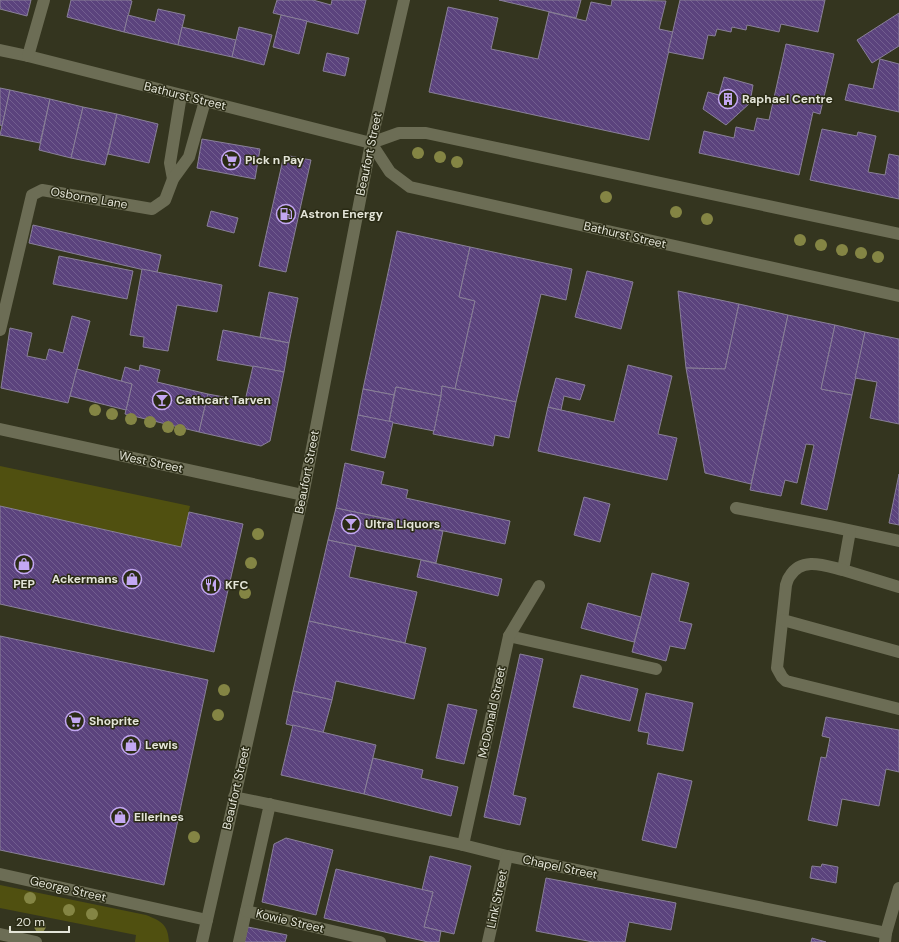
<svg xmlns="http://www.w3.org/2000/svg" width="899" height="942" font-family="'DM Sans',sans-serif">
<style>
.green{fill:#505010}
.building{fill:url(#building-back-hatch);stroke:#898098}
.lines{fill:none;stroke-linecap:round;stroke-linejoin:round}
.lane{stroke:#6c6d55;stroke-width:12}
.street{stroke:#6c6d55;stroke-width:12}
.secondary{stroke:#6c6d55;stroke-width:12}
.tree{fill:#848544}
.labels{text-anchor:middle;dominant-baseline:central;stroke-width:3;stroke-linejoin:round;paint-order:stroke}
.street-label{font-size:12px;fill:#e4e5d8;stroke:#2a2b15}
.poi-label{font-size:12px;font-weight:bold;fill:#e4e5d8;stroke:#2a2b15;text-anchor:start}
</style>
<defs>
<pattern id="building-back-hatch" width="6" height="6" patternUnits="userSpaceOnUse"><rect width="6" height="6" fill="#5b437d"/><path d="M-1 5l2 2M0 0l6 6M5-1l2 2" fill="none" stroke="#725e8f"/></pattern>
</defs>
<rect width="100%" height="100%" fill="#34351f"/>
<!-- green -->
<g class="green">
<polygon points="0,466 190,506 181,547 0,506"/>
<path d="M0,885L146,915C161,921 168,924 169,942H135L136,935L0,908Z"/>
</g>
<!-- building -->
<g class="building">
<polygon points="0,0 31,0 27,16 0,9"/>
<polygon points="71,0 129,0 132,1 124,32 67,17"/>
<polygon points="277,0 313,0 331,5 332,0 366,0 358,34 273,13"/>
<polygon points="499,0 581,0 576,18"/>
<polygon points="612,0 666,1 659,29 673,32 649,140 429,92 448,7 498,18 491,49 538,59 549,12 586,21 591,2 611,6"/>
<polygon points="680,0 825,0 818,32 781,24 779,32 747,25 746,30 732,27 731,32 717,29 715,36 708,35 703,59 668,52"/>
<polygon points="158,9 185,15 178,45 124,32 128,15 155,22"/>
<polygon points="899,13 899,46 872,63 857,40"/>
<polygon points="281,15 307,21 299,54 273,47"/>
<polygon points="182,27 236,40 232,57 178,45"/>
<polygon points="239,27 272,35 264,65 232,57"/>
<polygon points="786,44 834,54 820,114 813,112 799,175 699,153 704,131 734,138 736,127 754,131 757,118 769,120"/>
<polygon points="327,53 349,58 345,76 323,71"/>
<polygon points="880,59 899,64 899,112 845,100 849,84 873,89"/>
<polygon points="724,77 753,85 750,103 726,125 703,109 708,92 719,95"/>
<polygon points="0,88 10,90 2,126 0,125"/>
<polygon points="10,90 50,99 40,143 0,135"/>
<polygon points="50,99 83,107 71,158 39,150"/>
<polygon points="83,107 117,114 105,165 71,158"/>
<polygon points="117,114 158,124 149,163 108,154"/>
<polygon points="822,129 857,136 858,132 876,136 868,172 885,175 889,154 899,156 899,199 810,180"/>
<polygon points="202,139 260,149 255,179 197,168"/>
<polygon points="284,155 311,160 286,272 259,266"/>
<polygon points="211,211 238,218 234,233 207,226"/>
<polygon points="33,225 161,255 157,273 29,243"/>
<polygon points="397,231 470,247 459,297 475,301 455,389 442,386 441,396 396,387 394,395 363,389"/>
<polygon points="470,247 572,269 566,300 541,294 516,402 455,389 475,301 459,297"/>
<polygon points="59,256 133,271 127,299 53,284"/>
<polygon points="142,269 222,285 217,312 177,305 168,351 143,347 144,337 130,335"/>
<polygon points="587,271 633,282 621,329 575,317"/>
<polygon points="678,291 739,304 725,369 686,368"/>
<polygon points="269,292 298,298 289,343 260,337"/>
<polygon points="739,304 788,315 751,484 705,473 686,368 725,369"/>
<polygon points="788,315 835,325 821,389 852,395 827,510 801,504 814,445 806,444 797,483 785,480 781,496 750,490"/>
<polygon points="72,316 90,321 68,403 1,388 10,328 32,333 27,356 46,360 49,349 63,353"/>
<polygon points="835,325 865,332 852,395 821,389"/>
<polygon points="223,330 289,343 284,372 217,360"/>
<polygon points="865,332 899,339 899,424 870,418 877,382 855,378"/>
<polygon points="140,365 160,370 157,382 208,394 199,432 125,414 132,384 121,382 125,367 139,371"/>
<polygon points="628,365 672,376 658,434 677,438 667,480 538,451 548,407 614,422"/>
<polygon points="253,366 284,372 270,441 261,446 199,432 208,394 245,401"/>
<polygon points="77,369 132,384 126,410 70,396"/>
<polygon points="556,378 585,385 580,400 564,396 561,410 548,407"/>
<polygon points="442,386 516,402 509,438 495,435 493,446 433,434 441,396"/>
<polygon points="396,387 441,396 434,431 389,422"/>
<polygon points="363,389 394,395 389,422 358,415"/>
<polygon points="358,415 393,422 385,458 351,450"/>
<polygon points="345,463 384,472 381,484 408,490 406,498 510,521 505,544 336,508"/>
<polygon points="899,474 899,525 889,523"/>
<polygon points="584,497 610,504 600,542 574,535"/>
<polygon points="0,506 181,547 189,512 243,524 214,652 0,604"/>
<polygon points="336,508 443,531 436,563 328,540"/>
<polygon points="328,540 356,546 349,577 417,592 405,643 309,621"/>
<polygon points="421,560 502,579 498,596 417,577"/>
<polygon points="652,573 689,583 679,621 692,624 685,649 670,646 666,661 632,652"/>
<polygon points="588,603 641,617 634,642 581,628"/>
<polygon points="309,621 426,648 414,699 336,681 332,700 293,691"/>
<polygon points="0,636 208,680 164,885 0,850"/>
<polygon points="520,654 543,659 513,795 526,798 520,825 484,817"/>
<polygon points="581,675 638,689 630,721 573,707"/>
<polygon points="293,691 332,700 323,733 286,724"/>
<polygon points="646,693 693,703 683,751 647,744 649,733 638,731"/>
<polygon points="448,704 477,710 464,764 436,758"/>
<polygon points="826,717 899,730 899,772 886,769 879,806 842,799 837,826 808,820 821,757 826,758 830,738 822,736"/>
<polygon points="293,725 376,745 364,794 281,775"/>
<polygon points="373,758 423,770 421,778 458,787 451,816 364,794"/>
<polygon points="658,773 692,781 676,848 642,840"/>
<polygon points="286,838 333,850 316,915 262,902 274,844"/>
<polygon points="430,856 471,866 454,934 424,927 433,892 422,890"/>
<polygon points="822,864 838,867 836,883 810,878 812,866 821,867"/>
<polygon points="336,869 433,892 424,927 441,931 439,942 428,942 324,918"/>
<polygon points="546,878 676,903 671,930 629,922 625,942 593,942 536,931"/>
<polygon points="248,927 287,935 285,942 244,942"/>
<polygon points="812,938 826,942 811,942"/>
</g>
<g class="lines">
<!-- lane -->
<g class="lane">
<polyline points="736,508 829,526 899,541"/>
<polyline points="850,531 843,570 899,587"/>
<path d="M843,570C826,566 802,556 790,576C788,578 787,582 786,585L777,668L782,677L786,681L899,709"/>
<polyline points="783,620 899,652"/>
<polyline points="509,636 656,669"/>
<polyline points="463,845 509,636 539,586"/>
<polyline points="0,934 36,942"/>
<polyline points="239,942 270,804"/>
</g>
<!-- street -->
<g class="street">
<polyline points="0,50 28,56 371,143 399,133 426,133 899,234"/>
<polyline points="28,56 44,0"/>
<polyline points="371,143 390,172 410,187 899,296"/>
<polyline points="173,179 170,163 181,95"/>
<polyline points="0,330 32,195 42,190 152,209 165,200 173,179 189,157 205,101"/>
<polyline points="0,429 303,495"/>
<polyline points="234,797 463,845 507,856 886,933"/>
<polyline points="246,911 380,942"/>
<polyline points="488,942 507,856"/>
<polyline points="885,942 886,933 899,888"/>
</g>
<!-- secondary -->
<g class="secondary">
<polyline points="0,874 207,920"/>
<polyline points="202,942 303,495 371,143 404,0"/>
</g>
</g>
<!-- trees -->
<g class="tree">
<circle cx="418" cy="153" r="6"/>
<circle cx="440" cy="157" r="6"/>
<circle cx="457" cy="162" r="6"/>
<circle cx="606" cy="197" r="6"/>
<circle cx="676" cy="212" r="6"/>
<circle cx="707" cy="219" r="6"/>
<circle cx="800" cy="240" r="6"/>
<circle cx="821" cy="245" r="6"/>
<circle cx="842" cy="250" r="6"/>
<circle cx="861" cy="253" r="6"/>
<circle cx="878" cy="257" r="6"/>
<circle cx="95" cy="410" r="6"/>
<circle cx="112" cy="414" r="6"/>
<circle cx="131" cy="419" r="6"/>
<circle cx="150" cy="422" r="6"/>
<circle cx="168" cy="427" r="6"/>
<circle cx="180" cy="430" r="6"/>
<circle cx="258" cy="534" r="6"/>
<circle cx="251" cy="563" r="6"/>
<circle cx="245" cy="593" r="6"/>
<circle cx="224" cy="690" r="6"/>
<circle cx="218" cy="715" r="6"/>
<circle cx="194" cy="837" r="6"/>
<circle cx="30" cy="898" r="6"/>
<circle cx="69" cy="910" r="6"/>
<circle cx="92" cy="914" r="6"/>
<circle cx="40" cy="926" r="6"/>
</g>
<!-- icons -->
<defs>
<g id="building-ring" transform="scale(1)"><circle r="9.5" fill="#2a2b15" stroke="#c3a7f2" stroke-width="1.5"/><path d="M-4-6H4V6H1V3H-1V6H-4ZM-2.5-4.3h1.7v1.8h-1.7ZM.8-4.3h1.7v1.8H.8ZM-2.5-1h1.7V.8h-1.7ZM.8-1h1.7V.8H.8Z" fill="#c3a7f2"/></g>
<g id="supermarket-ring" transform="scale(1)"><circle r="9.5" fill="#2a2b15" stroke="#c3a7f2" stroke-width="1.5"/><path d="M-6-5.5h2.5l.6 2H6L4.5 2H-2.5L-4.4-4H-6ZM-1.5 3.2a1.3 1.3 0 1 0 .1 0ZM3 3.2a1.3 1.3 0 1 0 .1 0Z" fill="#c3a7f2"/></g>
<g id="fuel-ring" transform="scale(1)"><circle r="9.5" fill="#2a2b15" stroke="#c3a7f2" stroke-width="1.5"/><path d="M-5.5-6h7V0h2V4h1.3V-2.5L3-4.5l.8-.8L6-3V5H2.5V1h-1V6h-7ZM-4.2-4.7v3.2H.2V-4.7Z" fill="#c3a7f2"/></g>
<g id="bar-ring" transform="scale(1)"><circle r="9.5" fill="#2a2b15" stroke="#c3a7f2" stroke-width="1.5"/><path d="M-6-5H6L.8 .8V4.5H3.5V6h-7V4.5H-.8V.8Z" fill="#c3a7f2"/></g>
<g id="shop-ring" transform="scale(1)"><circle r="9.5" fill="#2a2b15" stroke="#c3a7f2" stroke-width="1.5"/><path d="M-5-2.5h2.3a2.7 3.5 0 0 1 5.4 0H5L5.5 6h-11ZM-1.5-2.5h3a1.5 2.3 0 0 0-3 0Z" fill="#c3a7f2"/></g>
<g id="restaurant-ring" transform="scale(1)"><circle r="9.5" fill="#2a2b15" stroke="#c3a7f2" stroke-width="1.5"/><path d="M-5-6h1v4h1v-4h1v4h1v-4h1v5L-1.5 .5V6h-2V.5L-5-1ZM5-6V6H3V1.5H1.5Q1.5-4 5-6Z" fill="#c3a7f2"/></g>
</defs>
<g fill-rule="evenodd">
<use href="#building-ring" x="728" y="99"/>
<use href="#supermarket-ring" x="231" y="160"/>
<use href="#fuel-ring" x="286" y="214"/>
<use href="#bar-ring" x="162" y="400"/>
<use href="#bar-ring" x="351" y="524"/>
<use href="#shop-ring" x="24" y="564"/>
<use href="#shop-ring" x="132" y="579"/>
<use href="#restaurant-ring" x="211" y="585"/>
<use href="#supermarket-ring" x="75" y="721"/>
<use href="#shop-ring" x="131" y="745"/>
<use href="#shop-ring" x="120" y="817"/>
</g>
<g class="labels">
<!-- street labels -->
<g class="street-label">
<text transform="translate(185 96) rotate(14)">Bathurst Street</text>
<text transform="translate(369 154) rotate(-78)">Beaufort Street</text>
<text transform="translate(89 198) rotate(10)">Osborne Lane</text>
<text transform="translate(625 235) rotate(13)">Bathurst Street</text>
<text transform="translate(151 462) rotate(12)">West Street</text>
<text transform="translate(307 472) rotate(-79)">Beaufort Street</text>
<text transform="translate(492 712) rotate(-78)">McDonald Street</text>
<text transform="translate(236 788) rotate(-77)">Beaufort Street</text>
<text transform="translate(560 867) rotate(12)">Chapel Street</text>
<text transform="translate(68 889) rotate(13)">George Street</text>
<text transform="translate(497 899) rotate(-78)">Link Street</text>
<text transform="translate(290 921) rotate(13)">Kowie Street</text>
</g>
<!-- poi labels -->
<g class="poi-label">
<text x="742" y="99">Raphael Centre</text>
<text x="245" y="160">Pick n Pay</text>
<text x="300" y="214">Astron Energy</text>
<text x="176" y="400">Cathcart Tarven</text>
<text x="365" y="524">Ultra Liquors</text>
<text x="118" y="579" text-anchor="end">Ackermans</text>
<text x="24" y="584" text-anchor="middle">PEP</text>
<text x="225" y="585">KFC</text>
<text x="89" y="721">Shoprite</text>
<text x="145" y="745">Lewis</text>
<text x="134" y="817">Ellerines</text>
</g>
</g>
<!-- scale -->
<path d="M10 926v6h59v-6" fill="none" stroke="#e4e5d8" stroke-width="2"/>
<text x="16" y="926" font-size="12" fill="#e4e5d8" stroke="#2a2b15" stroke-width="3" paint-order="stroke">20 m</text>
</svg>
